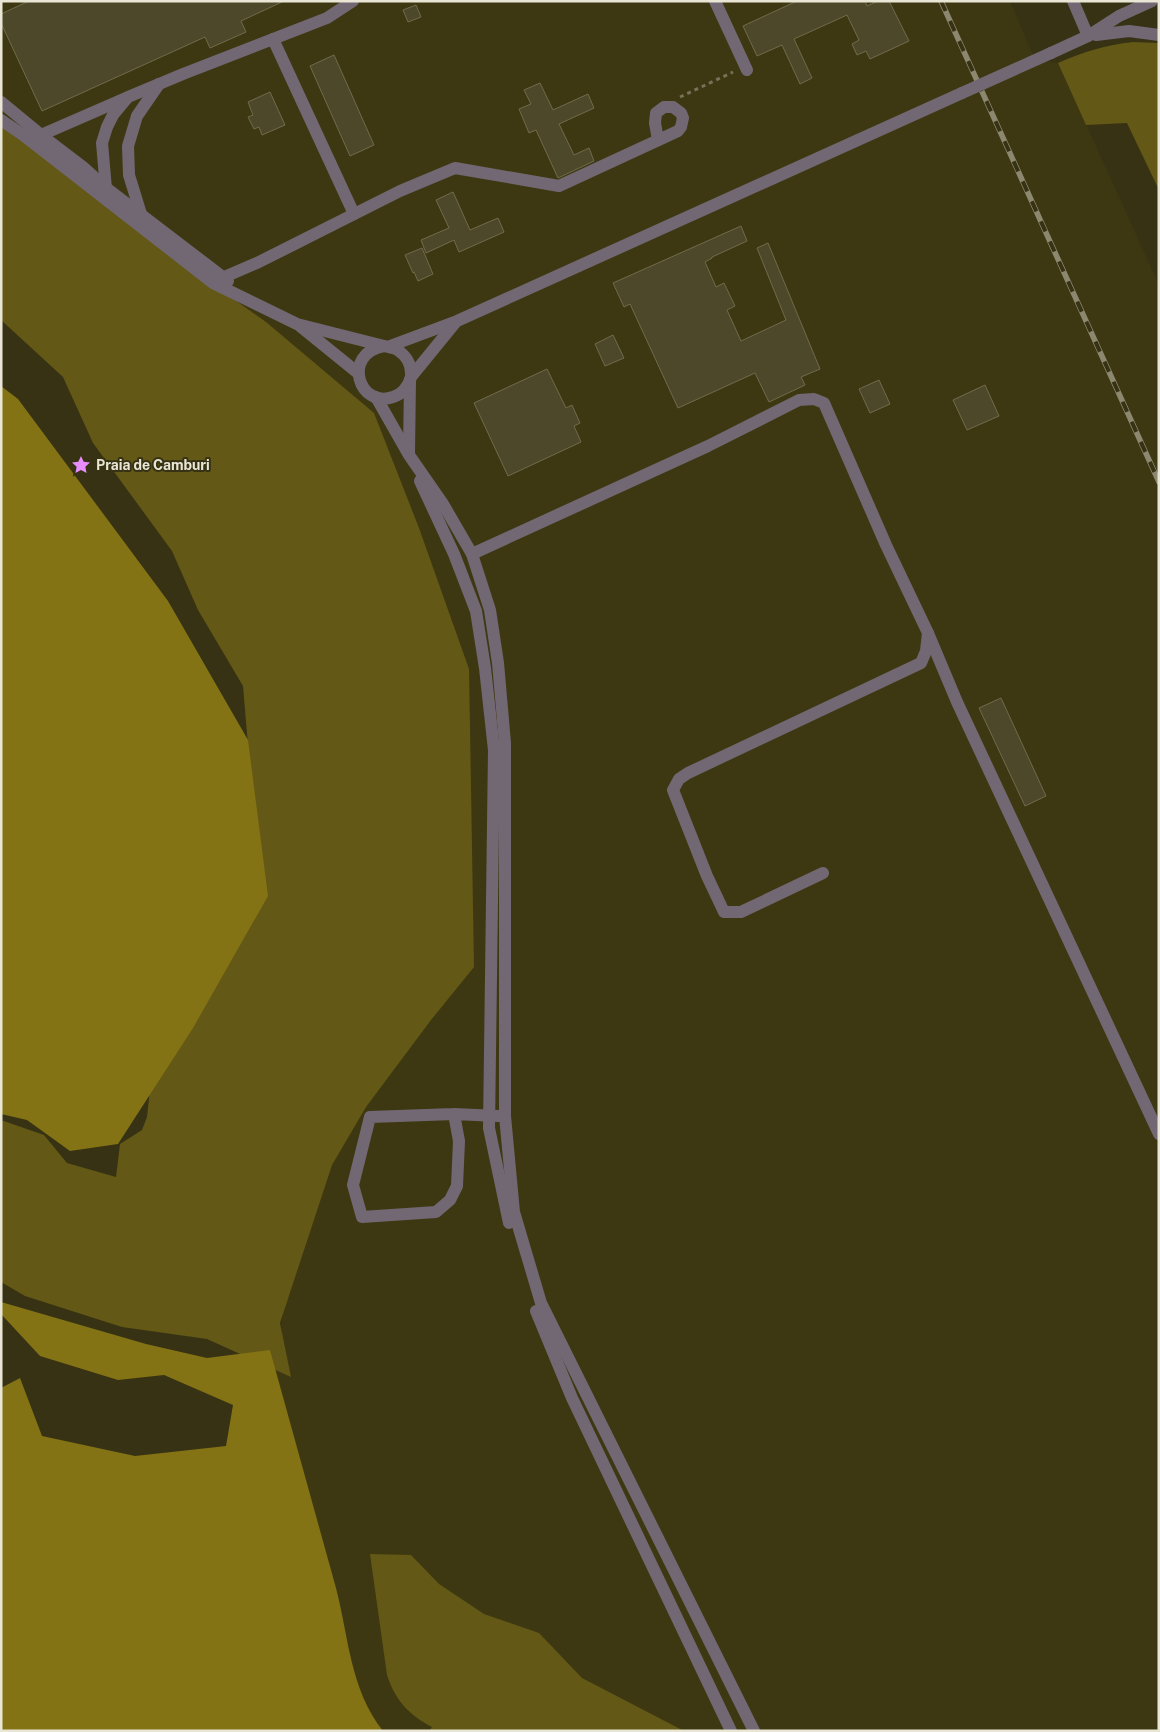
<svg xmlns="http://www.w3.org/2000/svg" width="1160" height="1732" font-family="'Public Sans',sans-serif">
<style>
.built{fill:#3e3812}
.green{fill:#635815}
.water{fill:#837314}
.building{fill:#4e482b;stroke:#706b4c}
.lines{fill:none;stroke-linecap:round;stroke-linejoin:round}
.path{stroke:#767258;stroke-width:3;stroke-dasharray:4 4;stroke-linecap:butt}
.minor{stroke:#726874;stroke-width:12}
.rail-casing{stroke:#8c8870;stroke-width:5.5}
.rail{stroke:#373214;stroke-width:4;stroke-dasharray:11;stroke-linecap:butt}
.minor-bridge{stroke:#726874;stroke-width:12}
.labels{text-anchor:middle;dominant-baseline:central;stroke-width:4;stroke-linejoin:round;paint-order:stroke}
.poi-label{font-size:14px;font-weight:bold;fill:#e9e6d5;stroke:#373214;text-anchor:start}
</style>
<rect width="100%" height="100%" fill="#373214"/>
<!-- built -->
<polygon class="built" points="1,1 1010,1 1035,60 1058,63 1159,285 1159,1731 383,1731 375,1721 367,1708 356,1681 336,1591 270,1350 280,1348 288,1247 415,1003 1,136"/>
<!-- green -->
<g class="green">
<path d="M1133,42L1159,43V190L1127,123L1086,125L1058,63C1083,52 1106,45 1133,42Z"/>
<polygon points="1,123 131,226 266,322 374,413 419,528 469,669 474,967 431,1020 366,1107 332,1165 280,1323 291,1377 207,1339 122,1327 25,1296 1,1282 1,1120 44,1135 67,1163 116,1177 120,1144 142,1130 147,1117 151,1080 252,892 259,831 249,757 243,686 198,610 172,551 93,443 63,377 1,320"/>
<path d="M370,1554L411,1555L439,1584L484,1614L539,1633L582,1678L684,1731H429L432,1727C409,1715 395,1700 387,1675Z"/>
</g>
<!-- water -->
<g class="water">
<polygon points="1,386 18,399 168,601 248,740 268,896 193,1028 118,1144 70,1151 27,1120 1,1114"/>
<path d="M1,1302L146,1344L207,1358L270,1350C292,1429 314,1509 336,1588C349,1638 350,1689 383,1731H1V1388L20,1378L42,1436L135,1456L226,1446L233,1405L164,1375L118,1380L40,1356L1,1314Z"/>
</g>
<!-- building -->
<g class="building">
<polygon points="29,1 284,1 241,21 246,32 210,48 205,37 42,111 1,23 1,14"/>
<polygon points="797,1 865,1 867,6 878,1 889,1 909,41 870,59 866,51 857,55 852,44 859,40 847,15 794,39 812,78 800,84 782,45 757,56 743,26"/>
<polygon points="416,5 421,17 408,22 403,10"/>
<polygon points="334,55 374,145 350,156 310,66"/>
<polygon points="540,83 553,110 588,94 594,108 559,124 574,155 589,148 594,161 558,178 536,130 529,133 519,109 531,104 524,90"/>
<polygon points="270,92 285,125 262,135 259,127 254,129 248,117 253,115 248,102"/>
<polygon points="453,192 470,230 498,218 504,232 459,252 454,240 426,253 421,240 449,228 436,200"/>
<polygon points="741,226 747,241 712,257 712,258 705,262 716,287 724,283 735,306 727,310 741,341 786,320 757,248 768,243 820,369 801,377 805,385 769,402 755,373 678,408 630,304 624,307 613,283"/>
<polygon points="422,248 433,274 418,281 414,272 413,273 405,255"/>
<polygon points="613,335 624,358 605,366 595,344"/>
<polygon points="547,369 566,408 572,405 580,423 574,426 581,442 508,476 474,403"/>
<polygon points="879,380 890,404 870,413 859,389"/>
<polygon points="985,385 999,416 967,430 953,400"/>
<polygon points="1001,698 1046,796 1025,806 979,708"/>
</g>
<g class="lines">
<!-- path -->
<polyline class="path" points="680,97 733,72"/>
<!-- minor -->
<g class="minor">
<polyline points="715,1 747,70"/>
<polyline points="1073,1 1088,36"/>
<polyline points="1096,35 1129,31 1159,35"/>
<polyline points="273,39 354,214"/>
<polyline points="1051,53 1088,36 1119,16 1152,1"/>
<polyline points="1,102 41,135 83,167 105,187 228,281"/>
<path d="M1,120L23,135L213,283L297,324L396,349C407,356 412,364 411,377"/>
<polyline points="41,135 126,98"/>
<polyline points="106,189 102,143 107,127 113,115 128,97 183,74 327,18 353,1"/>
<polyline points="141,214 129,175 128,146 137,116 159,84"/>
<polyline points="222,278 259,262 400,191 455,168 559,186 678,131 681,127 683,118 681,113 673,107 664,107 656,113 655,123 658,140"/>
<polyline points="300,326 358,373"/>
<path d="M384,346C341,354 359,409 393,397C403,394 408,387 411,377L455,323"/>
<polyline points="390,346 457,321 962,93"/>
<polyline points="376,397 409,455 443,504 472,554 490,610 498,663 505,743 505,1116 514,1212 541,1303 754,1731"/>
<polyline points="409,453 410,380"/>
<polyline points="420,481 454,554 476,611 485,668 494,750 489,1128 509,1223"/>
<polyline points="472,554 708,446 799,400 814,399 824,403 886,545 928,633 926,651 921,663 688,773 679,779 673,790 707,876 724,912 741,912 823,873"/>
<polyline points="928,633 957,702 1159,1134"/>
<polyline points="454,1114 459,1141 457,1186 450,1200 436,1212 362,1217 353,1185 370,1117 454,1114 498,1116"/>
<polyline points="536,1311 572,1398 731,1731"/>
</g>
<!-- rail casing -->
<g class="rail-casing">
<polyline id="rail" points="941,1 1159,482"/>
</g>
<!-- rail -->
<use href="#rail" class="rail"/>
<!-- minor-bridge -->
<polyline class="minor-bridge" points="962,93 1051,53"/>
</g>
<!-- icons -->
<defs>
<g id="sight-bare" transform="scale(1.5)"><path d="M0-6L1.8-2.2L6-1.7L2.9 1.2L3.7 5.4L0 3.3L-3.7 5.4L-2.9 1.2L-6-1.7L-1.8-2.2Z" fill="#e98dfe" stroke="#373214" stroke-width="2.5" paint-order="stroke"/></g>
</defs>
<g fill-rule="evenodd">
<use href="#sight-bare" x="81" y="465"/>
</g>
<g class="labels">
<!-- poi labels -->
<g class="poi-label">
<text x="96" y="465">Praia de Camburi</text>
</g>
</g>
<!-- border -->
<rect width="1160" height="1732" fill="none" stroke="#e9e6d5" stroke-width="5"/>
</svg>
